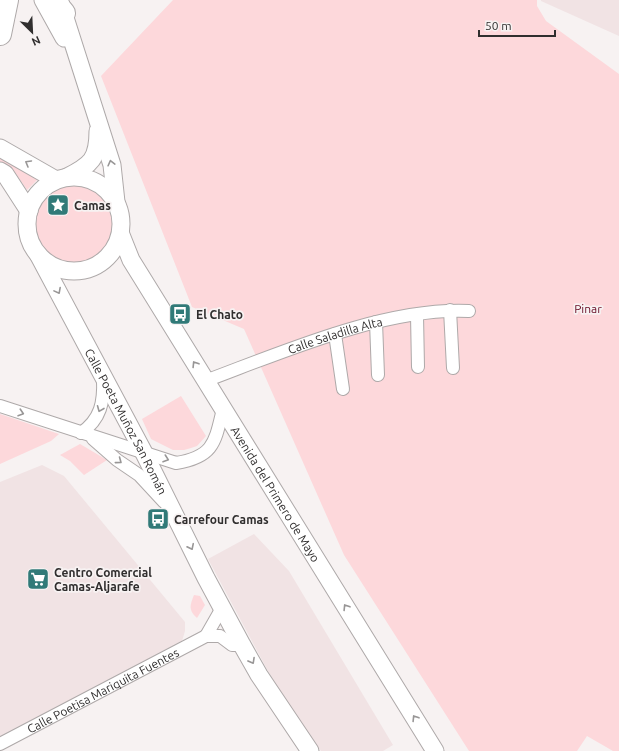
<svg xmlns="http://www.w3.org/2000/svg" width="619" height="751" font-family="Ubuntu,sans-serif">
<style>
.built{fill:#f1e3e4}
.green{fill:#fdd8db}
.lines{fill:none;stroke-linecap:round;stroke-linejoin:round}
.street-casing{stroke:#aea9a9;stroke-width:14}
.secondary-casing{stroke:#aea9a9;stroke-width:19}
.highway-casing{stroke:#aea9a9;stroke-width:24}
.street{stroke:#fff;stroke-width:12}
.secondary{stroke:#fff;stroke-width:17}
.highway{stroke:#fff;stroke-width:22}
.oneway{stroke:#989696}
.labels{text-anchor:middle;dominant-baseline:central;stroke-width:3.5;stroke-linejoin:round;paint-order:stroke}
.poi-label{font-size:12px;font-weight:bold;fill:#302e2e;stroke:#f7f2f2;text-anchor:start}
.park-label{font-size:12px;fill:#680c25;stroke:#f7f2f2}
.street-label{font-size:12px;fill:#302e2e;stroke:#f7f2f2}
</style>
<rect width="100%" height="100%" fill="#f7f2f2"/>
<!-- built -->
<g class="built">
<polygon points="541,0 619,0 619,36 541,1"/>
<polygon points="42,465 64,476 185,622 185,631 182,641 0,737 0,482"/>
<polygon points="254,534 289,571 393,745 383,751 321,751 277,688 208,559"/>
</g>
<!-- green -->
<g class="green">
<polygon points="173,0 537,0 537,6 546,21 619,74 619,751 613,751 587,736 577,751 469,751 344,555 244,329 192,307 101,76"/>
<polygon points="0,157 38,179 27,190 14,171 0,163"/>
<circle cx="74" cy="225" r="40"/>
<polygon points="181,396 206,436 197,446 191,448 184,450 173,450 151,439 142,419"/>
<polygon points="0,414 59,434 51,441 0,464"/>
<polygon points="80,444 107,460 84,475 70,461 60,455"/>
<path d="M194,595L200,596L205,605L197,618C188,610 190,605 194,595Z"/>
</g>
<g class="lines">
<!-- street casing -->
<g class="street-casing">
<g id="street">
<polyline points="450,310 453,368"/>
<polyline points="417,315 418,367"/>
<polyline points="376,322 378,375"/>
<polyline points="335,334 343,389"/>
<path id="s1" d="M205,381C283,352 385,307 469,311"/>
<path d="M0,406L176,463C214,457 215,442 223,409"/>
<path d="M81,433C101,419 104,402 103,379"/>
<polyline points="93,439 117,460 139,475 164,502"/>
<polyline points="206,636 222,608"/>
<path id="s2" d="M0,744L206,636H220L232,645H242"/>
</g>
</g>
<!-- secondary casing -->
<g class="secondary-casing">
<g id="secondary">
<polyline points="43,0 64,38"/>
<polyline points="60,2 112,165 116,202"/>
<polyline points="0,148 56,180"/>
<polyline points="0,171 5,174 29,211"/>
<circle cx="74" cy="224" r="47"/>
<path d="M67,177C91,165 98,159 98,131"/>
<path id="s3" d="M121,235L131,260L149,289L435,751"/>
<path id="s4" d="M39,256L143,451L206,578L242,645L259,675L310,751"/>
</g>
</g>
<!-- highway casing -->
<g class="highway-casing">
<g id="highway">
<polyline points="53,0 64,13"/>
<polyline points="0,34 7,0"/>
</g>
</g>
<!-- street -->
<use href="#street" class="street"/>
<!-- secondary -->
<use href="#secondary" class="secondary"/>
<!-- highway -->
<use href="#highway" class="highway"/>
</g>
<!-- one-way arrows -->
<defs><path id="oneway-chevron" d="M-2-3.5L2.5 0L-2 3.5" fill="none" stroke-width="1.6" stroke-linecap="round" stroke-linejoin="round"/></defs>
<g class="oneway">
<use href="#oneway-chevron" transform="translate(28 163) rotate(-150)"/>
<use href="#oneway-chevron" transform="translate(111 163) rotate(-104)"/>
<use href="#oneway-chevron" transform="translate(58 291) rotate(62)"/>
<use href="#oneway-chevron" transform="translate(195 364) rotate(-122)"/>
<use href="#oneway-chevron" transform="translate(100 409) rotate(112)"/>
<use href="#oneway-chevron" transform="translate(21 413) rotate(18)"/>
<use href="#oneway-chevron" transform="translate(166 459) rotate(19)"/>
<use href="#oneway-chevron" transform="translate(119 461) rotate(37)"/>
<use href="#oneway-chevron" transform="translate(191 547) rotate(64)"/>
<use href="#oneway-chevron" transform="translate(346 607) rotate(-122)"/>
<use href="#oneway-chevron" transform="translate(252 661) rotate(61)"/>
<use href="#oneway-chevron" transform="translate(415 718) rotate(-122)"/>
</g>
<!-- icons -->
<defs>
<g id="sight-square" transform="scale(1.15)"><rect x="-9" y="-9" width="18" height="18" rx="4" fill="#317a78" stroke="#f7f2f2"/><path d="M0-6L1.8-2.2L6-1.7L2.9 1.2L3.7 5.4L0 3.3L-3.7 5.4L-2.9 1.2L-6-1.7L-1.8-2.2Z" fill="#fff"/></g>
<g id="bus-square" transform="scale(1.15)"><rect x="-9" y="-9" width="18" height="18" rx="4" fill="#317a78" stroke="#f7f2f2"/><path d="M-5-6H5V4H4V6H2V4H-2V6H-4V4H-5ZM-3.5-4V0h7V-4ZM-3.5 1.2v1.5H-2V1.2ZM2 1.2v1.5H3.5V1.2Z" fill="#fff"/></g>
<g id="supermarket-square" transform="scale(1.15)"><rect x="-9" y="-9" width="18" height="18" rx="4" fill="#317a78" stroke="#f7f2f2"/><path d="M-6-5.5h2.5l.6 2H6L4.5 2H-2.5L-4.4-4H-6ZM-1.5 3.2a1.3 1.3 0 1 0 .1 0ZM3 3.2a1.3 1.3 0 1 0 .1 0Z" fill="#fff"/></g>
</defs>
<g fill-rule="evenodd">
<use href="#sight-square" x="58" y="205"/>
<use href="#bus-square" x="180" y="314"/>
<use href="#bus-square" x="158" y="519"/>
<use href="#supermarket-square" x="38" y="579"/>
</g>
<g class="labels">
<!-- poi labels -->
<g class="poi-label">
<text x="74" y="205">Camas</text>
<text x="196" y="314">El Chato</text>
<text x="174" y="519">Carrefour Camas</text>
<text x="54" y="572">Centro Comercial<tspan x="54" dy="14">Camas-Aljarafe</tspan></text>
</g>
<!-- park labels -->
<g class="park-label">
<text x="588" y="308">Pinar</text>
</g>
<!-- street labels -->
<g class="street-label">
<text stroke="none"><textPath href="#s1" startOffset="138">Calle Saladilla Alta</textPath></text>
<text stroke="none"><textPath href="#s4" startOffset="187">Calle Poeta Muñoz San Román</textPath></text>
<text stroke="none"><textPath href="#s3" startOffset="302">Avenida del Primero de Mayo</textPath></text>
<text stroke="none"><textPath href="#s2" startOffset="116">Calle Poetisa Mariquita Fuentes</textPath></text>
</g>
</g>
<!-- north arrow -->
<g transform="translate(32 32) rotate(156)" stroke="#f7f2f2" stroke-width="3" paint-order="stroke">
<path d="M0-3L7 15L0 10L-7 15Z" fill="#302e2e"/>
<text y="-6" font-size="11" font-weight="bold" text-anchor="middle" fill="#302e2e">N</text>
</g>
<!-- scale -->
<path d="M479 30v6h76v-6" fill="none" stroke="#302e2e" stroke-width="2"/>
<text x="485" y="30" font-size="12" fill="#302e2e" stroke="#f7f2f2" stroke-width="3" paint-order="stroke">50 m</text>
</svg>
